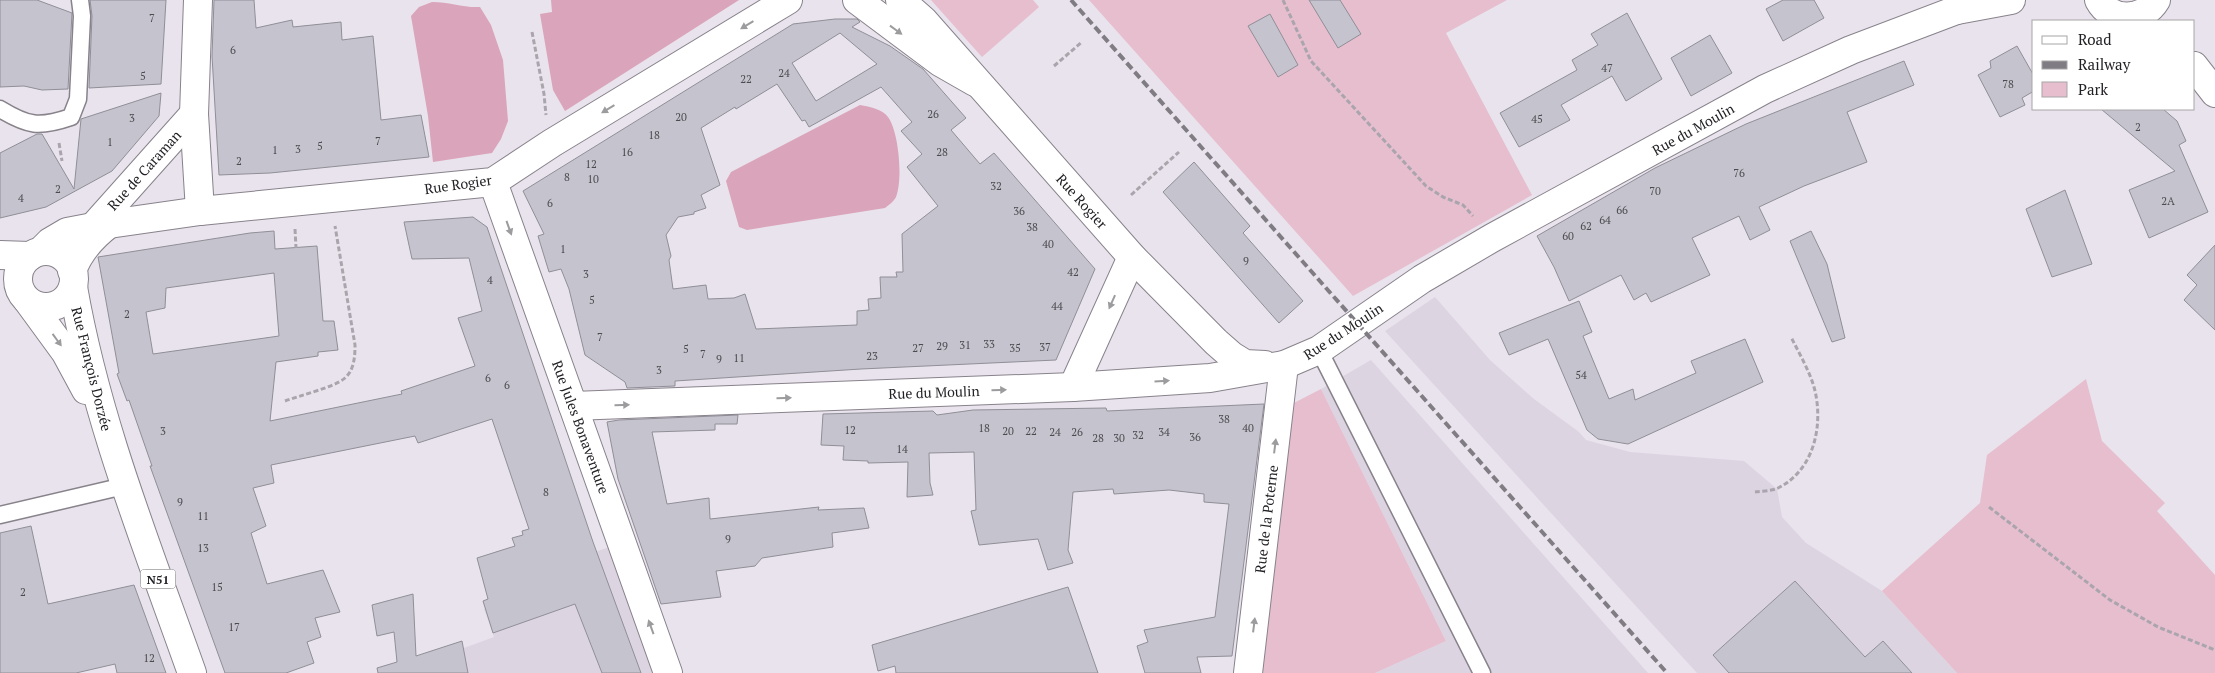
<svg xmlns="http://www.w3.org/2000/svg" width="2215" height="673" font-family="'PT Serif',serif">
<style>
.built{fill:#ddd4e2}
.green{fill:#e6bece}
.forest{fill:#daa4ba}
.building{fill:#c5c3cd;stroke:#908e97;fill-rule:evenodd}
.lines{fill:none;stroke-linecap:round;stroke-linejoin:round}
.service-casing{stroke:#88828b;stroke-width:19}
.minor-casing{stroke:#88828b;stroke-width:30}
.tertiary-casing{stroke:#88828b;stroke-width:30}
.primary-casing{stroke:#88828b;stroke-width:30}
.path{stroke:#aaa5ad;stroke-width:3;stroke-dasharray:5 2.5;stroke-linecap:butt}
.service{stroke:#fff;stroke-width:16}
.minor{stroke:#fff;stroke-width:28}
.tertiary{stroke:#fff;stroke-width:28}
.primary{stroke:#fff;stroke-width:28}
.rail{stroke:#807c83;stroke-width:4;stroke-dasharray:8 4;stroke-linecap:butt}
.oneway{fill:#9c9b9d}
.labels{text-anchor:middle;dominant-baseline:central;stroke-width:4;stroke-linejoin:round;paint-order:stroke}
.number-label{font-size:11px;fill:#4c4a4f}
.shield{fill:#fff;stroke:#656466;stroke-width:1}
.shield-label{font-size:12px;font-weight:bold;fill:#232125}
.street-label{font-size:14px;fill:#232125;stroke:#fff}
</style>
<rect width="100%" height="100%" fill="#e9e3ed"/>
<!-- built -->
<g class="built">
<polygon points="1435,297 1490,360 1534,399 1579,432 1586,440 1630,452 1744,461 1777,489 1782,517 1806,543 1882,591 1957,673 1697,673 1385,331"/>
<polygon points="1371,360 1648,673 1375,673 1446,641 1321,389"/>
<polygon points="622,543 668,673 425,673 423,663 494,637 484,609 519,595 513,579"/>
</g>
<!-- green -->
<g class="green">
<polygon points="931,0 1033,0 1039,7 982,57"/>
<polygon points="1089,0 1507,0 1446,33 1532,195 1353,296"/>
<polygon points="2086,379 2102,441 2165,503 2157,511 2215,575 2215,673 1957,673 1882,591 1980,503 1987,455"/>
<polygon points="1321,389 1446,641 1375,673 1255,673 1288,406"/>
</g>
<!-- forest -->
<g class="forest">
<polygon points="551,0 739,0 565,111 553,90 540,14 552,12"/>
<path d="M432,2C449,2 464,8 480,7L491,25L503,60L508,121L501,139L492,153L433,162L428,116L411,16L419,7Z"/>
<path d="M860,105C870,107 882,109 888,117C899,132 903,180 896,197C894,201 889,205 885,208L747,230L739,227L726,181L731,172Z"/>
</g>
<!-- building -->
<g class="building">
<polygon points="0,0 37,0 72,13 68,89 42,90 24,86 0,87"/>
<polygon points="90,0 166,0 161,84 89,88 92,16"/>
<polygon points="214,0 254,0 256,28 292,20 293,27 341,22 342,40 373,36 381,120 421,115 429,157 270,173 219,175 212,56"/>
<polygon points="1309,0 1340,0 1361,34 1338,48"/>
<polygon points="1783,0 1814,0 1824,18 1783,41 1766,9"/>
<polygon points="1627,13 1662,79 1626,101 1612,76 1561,105 1570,120 1519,147 1500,113 1577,70 1572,60 1598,45 1591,34"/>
<polygon points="1270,14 1298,65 1278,77 1248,26"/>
<path d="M835,19H857L860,22L852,27L890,46L923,69L966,118L951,130L980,164L994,153L1095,269L1056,360L861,369L675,381V386L627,388L625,382L585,355L569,289L561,269L549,272L538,236L544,234L523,191L793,24ZM840,33L877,64L816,101L792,63ZM777,84L802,121L805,120L809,127L881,87L912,122L901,131L922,154L907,167L938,206L902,234L903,272H896L897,277H880L881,298L868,299L869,310L857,311V325L756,329L745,294L734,298L708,299L706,285L673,289L669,260L671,256L666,235L678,217L694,214V212L706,208L701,195L720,185L701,128L735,107L736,109Z"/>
<polygon points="1710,35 1732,73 1691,96 1671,58"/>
<polygon points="2017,46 2034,76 2034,91 2022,98 2025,105 2000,117 1978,75 1991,68 1990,61"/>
<polygon points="1904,61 1914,85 1847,112 1867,162 1804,186 1759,207 1770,230 1750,240 1739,216 1692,238 1710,275 1651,302 1646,293 1634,300 1621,275 1569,301 1554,267 1537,236 1655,168 1746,124"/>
<polygon points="161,93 159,116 112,171 46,207 0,218 0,153 37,134 42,134 74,189 81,119"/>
<polygon points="2101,109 2163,109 2177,121 2186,141 2179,145 2208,212 2149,238 2129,190 2175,171"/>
<polygon points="1194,162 1250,226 1243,233 1303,301 1279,323 1163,192"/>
<polygon points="2065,190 2092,264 2052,277 2026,209"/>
<path d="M473,217L487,227L593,542L641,673H602L575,604L493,633L483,601L488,599L477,558L515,546L512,538L523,535L522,531L529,529L492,419L418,443L415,436L271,465L274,483L253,488L266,526L251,533L267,584L323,570L340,612L315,618L321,637L307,642L314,663L286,673H225L150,466H152L129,400L127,401L117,374L119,373L98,257L250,233L274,231L275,249L317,246L323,321H334L338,350L318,352V356L276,362L270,421L402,394L401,391L475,366L458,318L482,311L469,258L412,259L404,222ZM274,273L279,336L153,354L146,312L165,308L166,288Z"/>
<polygon points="1811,231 1827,264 1845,338 1832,342 1790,241"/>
<polygon points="2215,245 2215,330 2184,300 2197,285 2187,275"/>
<polygon points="1579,301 1592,332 1583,336 1609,399 1633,389 1635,400 1696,373 1691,361 1745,339 1763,382 1628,444 1598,439 1587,430 1548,339 1509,355 1499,333"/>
<polygon points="1264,404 1232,656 1197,657 1201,673 1145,673 1137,646 1148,642 1144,630 1215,617 1229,504 1204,502 1204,494 1169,490 1114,494 1113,489 1073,492 1068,550 1073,563 1048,570 1038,539 979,545 971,511 976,510 974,452 929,453 930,483 933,495 907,497 908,462 868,463 868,461 843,460 844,446 821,445 823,414 933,411 937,415 973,410 1106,408 1107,411"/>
<polygon points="738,415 737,424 715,424 715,430 652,432 667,504 709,498 710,519 819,507 818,510 864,508 869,528 832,533 833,547 762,558 755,566 716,571 721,597 661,604 618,479 607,422 619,420"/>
<polygon points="31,526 48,604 134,585 166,673 117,673 115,664 76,673 0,673 0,533"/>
<polygon points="1795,581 1865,657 1883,641 1912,673 1729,673 1713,655"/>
<polygon points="1068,587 1098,673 896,673 895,666 878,671 872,645"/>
<polygon points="413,594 416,656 462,641 468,673 378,673 377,668 397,662 394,632 377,636 372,605"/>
</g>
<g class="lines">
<!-- service casing -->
<g class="service-casing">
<g id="service">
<path d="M0,109C28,126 39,128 71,117L78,99L82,16L80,0"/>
<polyline points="1319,350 1482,673"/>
<polyline points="0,515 124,486"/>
</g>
</g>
<!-- minor casing -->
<g class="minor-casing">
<g id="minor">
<polyline points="857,0 940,62 975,82"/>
<polyline points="1073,387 1132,257"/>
<polyline points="573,406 668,673"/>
<polyline points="1248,673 1284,365"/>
</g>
</g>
<!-- tertiary casing -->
<g class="tertiary-casing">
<g id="tertiary">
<polyline points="198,0 194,114 200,211"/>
<polyline points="900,0 923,20 1132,257 1216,342 1232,356 1245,364 1265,365"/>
<path d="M2099,0C2111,23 2144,21 2156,0"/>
<polyline points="1957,10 2011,0"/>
<polyline points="2194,66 2215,93"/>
<polyline points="493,182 573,406 1073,387 1210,378 1284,365 1319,350 1422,279 1492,238 1765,89 1851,50 1954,11 1975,0"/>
<polyline points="94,226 194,114"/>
<polyline points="41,251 50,242 67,232 109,224 200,211 493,182 552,143 788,0"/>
<path d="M72,271C79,251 92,237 109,224"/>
</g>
</g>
<!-- primary casing -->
<g class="primary-casing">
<g id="primary">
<circle cx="46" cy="279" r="28"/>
<polyline points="0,255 30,256"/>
<path d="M73,287C96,420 147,546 192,673"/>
<polyline points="28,301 66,353 86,390"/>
</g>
</g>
<!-- path -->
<g class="path">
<polyline points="1283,0 1311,61 1426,186 1443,197 1463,205 1473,216"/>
<polyline points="532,32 544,94 546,115"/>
<polyline points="1054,66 1082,42"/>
<polyline points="59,143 62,161"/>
<polyline points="1131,195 1179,152"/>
<polyline points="295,229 296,248"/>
<path d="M285,401C298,396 335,387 345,378C354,370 355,357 355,345L335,226"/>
<path d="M1755,492C1762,491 1772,491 1778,488C1815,470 1824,423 1814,387C1809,370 1799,353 1791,337"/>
<polyline points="1989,507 2110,600 2158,627 2215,650"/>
</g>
<!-- service -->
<use href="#service" class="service"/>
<!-- minor -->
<use href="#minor" class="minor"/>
<!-- tertiary -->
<use href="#tertiary" class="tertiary"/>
<!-- primary -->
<use href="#primary" class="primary"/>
<!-- rail -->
<polyline class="rail" points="1071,0 1667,673"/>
</g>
<!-- one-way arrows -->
<defs><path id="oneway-solid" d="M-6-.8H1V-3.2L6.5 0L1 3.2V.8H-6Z" transform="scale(1.25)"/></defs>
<g class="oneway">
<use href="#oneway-solid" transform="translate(747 25) rotate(149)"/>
<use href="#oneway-solid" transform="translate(896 30) rotate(36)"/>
<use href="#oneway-solid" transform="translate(608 109) rotate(149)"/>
<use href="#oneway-solid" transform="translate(509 228) rotate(70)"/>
<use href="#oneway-solid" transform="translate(1112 302) rotate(114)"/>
<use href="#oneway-solid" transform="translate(57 340) rotate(54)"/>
<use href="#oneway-solid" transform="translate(1162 381) rotate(-4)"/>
<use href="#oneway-solid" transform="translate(999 390) rotate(-2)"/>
<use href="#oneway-solid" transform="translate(784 398) rotate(-2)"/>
<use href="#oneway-solid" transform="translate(622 405) rotate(-2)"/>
<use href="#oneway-solid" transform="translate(1275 446) rotate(-83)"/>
<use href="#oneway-solid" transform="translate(1254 625) rotate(-83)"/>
<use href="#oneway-solid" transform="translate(651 627) rotate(-110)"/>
</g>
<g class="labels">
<!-- number labels -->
<g class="number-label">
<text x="152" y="18">7</text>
<text x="233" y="50">6</text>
<text x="1607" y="68">47</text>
<text x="784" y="73">24</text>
<text x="143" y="76">5</text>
<text x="746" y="79">22</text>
<text x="2008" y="84">78</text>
<text x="933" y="114">26</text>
<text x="681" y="117">20</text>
<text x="132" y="118">3</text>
<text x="1537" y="119">45</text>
<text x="2138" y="127">2</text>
<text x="654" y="135">18</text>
<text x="378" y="141">7</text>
<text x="110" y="142">1</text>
<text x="320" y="146">5</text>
<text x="298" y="149">3</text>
<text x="275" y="150">1</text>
<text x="627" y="152">16</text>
<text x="942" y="152">28</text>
<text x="239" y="161">2</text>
<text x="591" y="164">12</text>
<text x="1739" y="173">76</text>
<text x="567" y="177">8</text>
<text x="593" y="179">10</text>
<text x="996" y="186">32</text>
<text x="58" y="189">2</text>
<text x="1655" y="191">70</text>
<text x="21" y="198">4</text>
<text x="2168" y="201">2A</text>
<text x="550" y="203">6</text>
<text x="1622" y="210">66</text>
<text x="1019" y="211">36</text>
<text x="1605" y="220">64</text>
<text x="1586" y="226">62</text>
<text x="1032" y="227">38</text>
<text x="1568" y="236">60</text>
<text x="1048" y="244">40</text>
<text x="563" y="249">1</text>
<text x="1246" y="261">9</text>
<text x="1073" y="272">42</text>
<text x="586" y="274">3</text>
<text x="490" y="280">4</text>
<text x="592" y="300">5</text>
<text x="1057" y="306">44</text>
<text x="127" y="314">2</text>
<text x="600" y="337">7</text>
<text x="989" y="344">33</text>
<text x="965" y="345">31</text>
<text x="942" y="346">29</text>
<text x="1045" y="347">37</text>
<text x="918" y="348">27</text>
<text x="1015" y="348">35</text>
<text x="686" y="349">5</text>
<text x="703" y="354">7</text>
<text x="872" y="356">23</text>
<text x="739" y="358">11</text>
<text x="719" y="359">9</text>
<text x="659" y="370">3</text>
<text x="1581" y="375">54</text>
<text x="488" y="378">6</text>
<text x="507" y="385">6</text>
<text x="1224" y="419">38</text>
<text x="984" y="428">18</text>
<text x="1248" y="428">40</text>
<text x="850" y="430">12</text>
<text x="163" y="431">3</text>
<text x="1008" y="431">20</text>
<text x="1031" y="431">22</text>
<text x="1055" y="432">24</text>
<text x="1077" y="432">26</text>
<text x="1164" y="432">34</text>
<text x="1138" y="435">32</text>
<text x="1195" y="437">36</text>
<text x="1098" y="438">28</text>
<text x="1119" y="438">30</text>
<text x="902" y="449">14</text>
<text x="546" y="492">8</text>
<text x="180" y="502">9</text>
<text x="203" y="516">11</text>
<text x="728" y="539">9</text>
<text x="203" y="548">13</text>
<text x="217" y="587">15</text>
<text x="23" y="592">2</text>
<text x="234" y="627">17</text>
<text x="149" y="658">12</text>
</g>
<!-- shield labels -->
<rect class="shield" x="140.5" y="569.5" width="35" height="19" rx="4"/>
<g class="shield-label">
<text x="158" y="579">N51</text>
</g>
<!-- street labels -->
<g class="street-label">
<text transform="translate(1693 129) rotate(-29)">Rue du Moulin</text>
<text transform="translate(144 170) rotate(-48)">Rue de Caraman</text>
<text transform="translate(458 184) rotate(-8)">Rue Rogier</text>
<text transform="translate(1082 201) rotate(48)">Rue Rogier</text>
<text transform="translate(1343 331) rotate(-33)">Rue du Moulin</text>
<text transform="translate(92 369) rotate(76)">Rue François Dorzée</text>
<text transform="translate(934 392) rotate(-2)">Rue du Moulin</text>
<text transform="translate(581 427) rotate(70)">Rue Jules Bonaventure</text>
<text transform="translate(1266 519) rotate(-83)">Rue de la Poterne</text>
</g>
</g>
<!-- legend -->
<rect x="2032" y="20" width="162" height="90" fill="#ffffff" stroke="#a7a6a8"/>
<rect x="2042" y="36" width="25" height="8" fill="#ffffff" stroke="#a7a6a8"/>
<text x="2078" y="45" font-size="15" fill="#232125">Road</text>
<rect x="2042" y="61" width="25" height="8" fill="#807c83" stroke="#a7a6a8"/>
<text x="2078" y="70" font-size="15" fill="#232125">Railway</text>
<rect x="2042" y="82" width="25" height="15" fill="#e6bece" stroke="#a7a6a8"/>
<text x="2078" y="95" font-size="15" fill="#232125">Park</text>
</svg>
